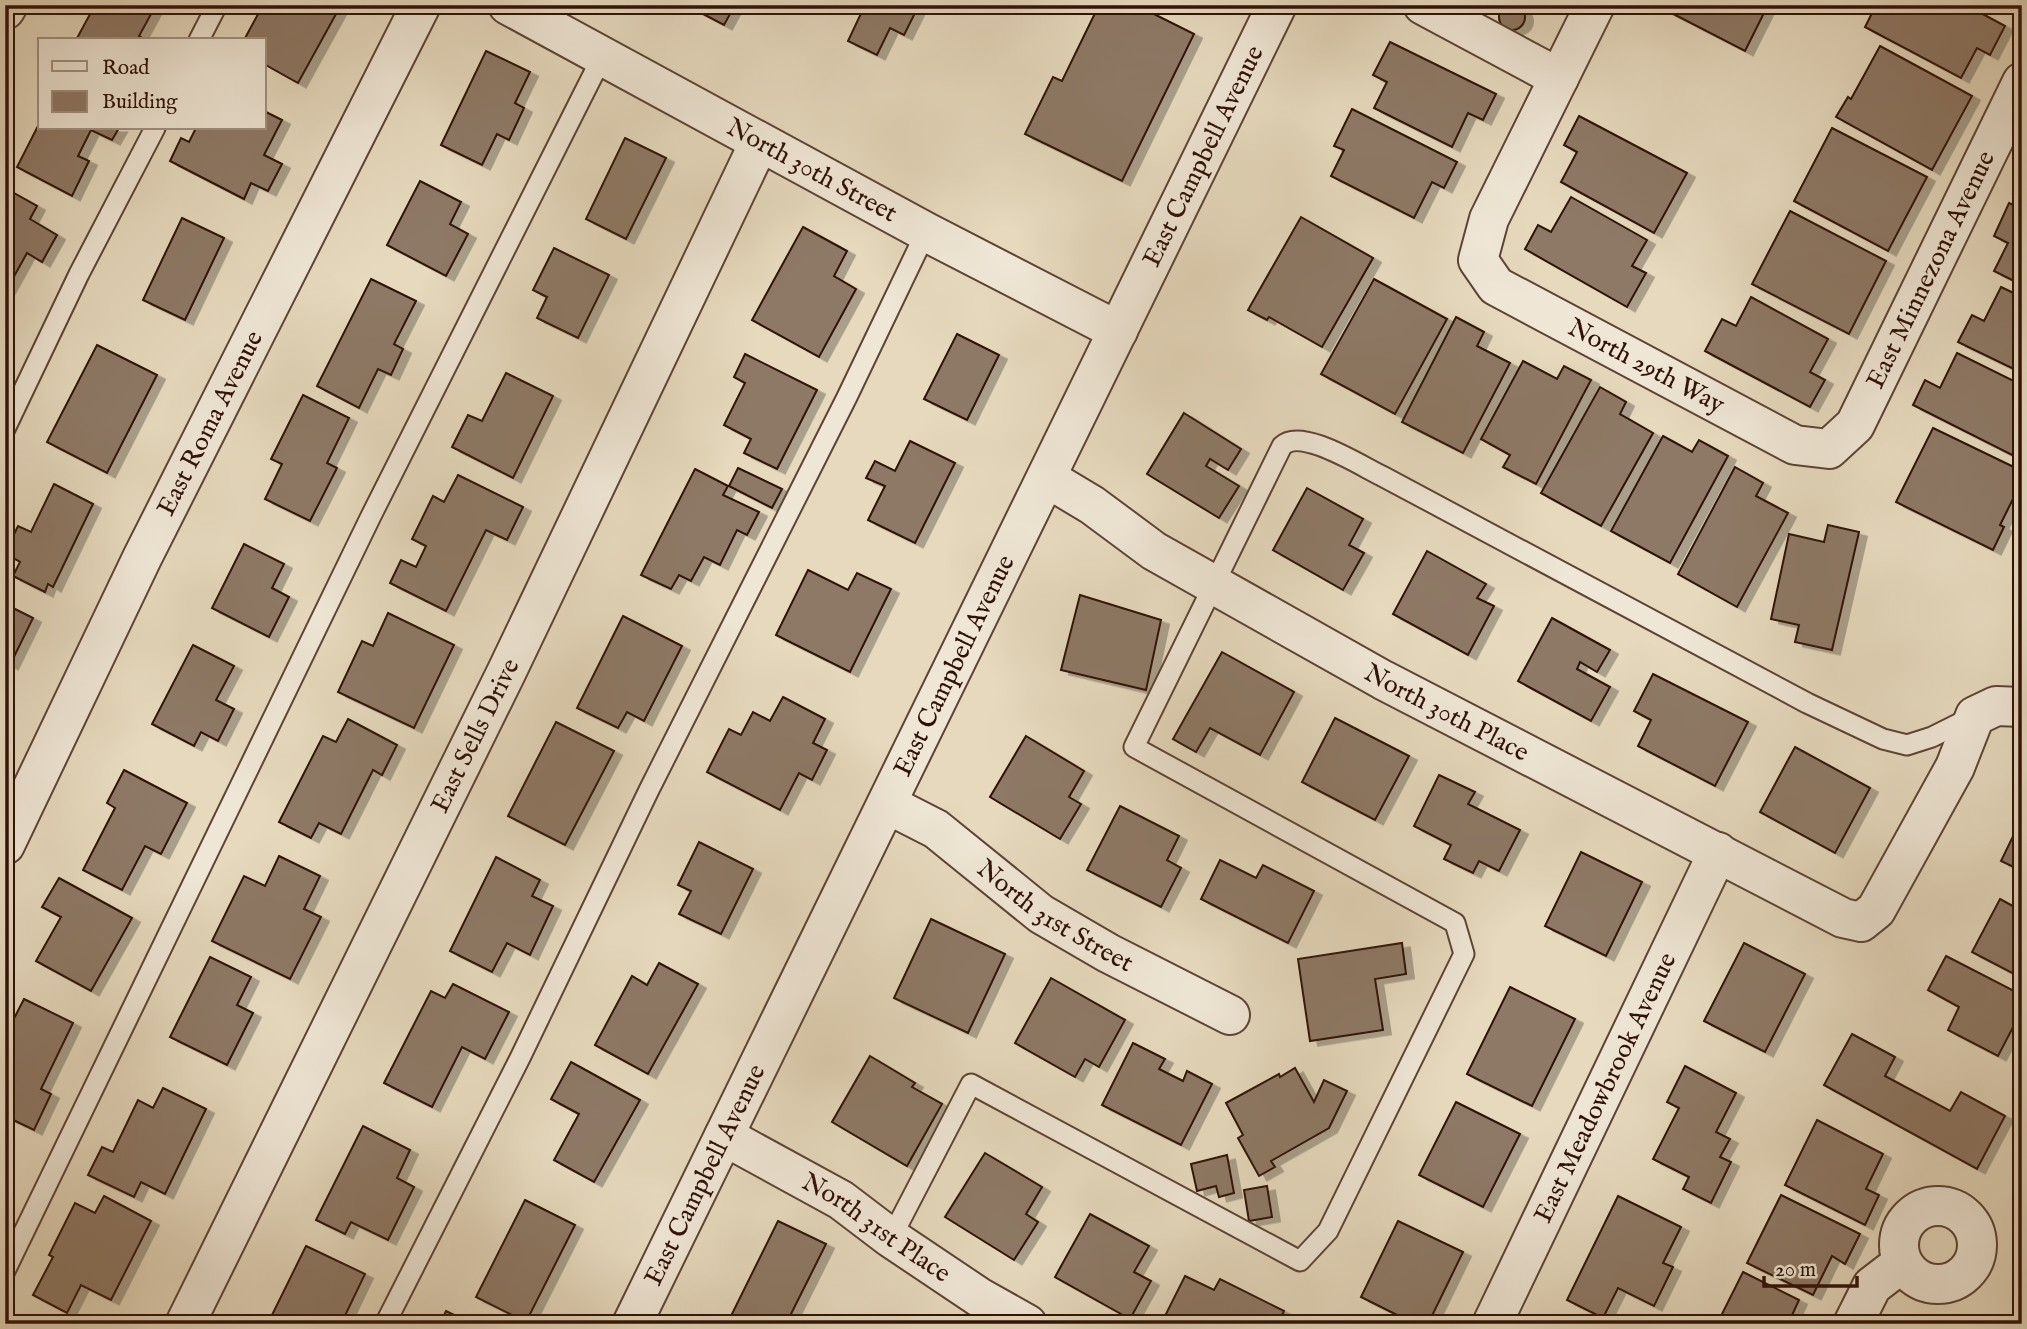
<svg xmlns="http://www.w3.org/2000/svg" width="2027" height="1329" font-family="'IM FELL English',serif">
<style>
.building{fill:#8e7966;stroke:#2f1207;stroke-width:2;filter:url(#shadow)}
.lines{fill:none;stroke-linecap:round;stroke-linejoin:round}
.service-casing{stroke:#5d4435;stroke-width:23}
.minor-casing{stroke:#5d4435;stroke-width:42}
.tertiary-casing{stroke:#5d4435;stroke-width:42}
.service{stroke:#efe6d5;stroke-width:19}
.minor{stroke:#efe6d5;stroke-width:38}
.tertiary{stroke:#efe6d5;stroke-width:38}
.labels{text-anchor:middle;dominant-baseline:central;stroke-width:7;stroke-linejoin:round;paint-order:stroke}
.street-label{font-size:26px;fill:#2f1207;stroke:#efe6d5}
</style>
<defs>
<filter id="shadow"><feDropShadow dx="8" dy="4.5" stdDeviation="0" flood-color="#0004"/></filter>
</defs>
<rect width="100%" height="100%" fill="#e6d9be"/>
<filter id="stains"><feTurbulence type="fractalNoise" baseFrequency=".00286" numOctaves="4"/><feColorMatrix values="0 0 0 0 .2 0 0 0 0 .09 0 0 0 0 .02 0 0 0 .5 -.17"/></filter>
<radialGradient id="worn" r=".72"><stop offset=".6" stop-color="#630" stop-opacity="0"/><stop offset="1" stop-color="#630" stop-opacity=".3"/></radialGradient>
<!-- building -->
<g class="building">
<circle cx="1512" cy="17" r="13"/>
<polygon points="95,5 156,5 139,36 146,40 76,40"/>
<polygon points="263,5 341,5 298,83 264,64 264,40 244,40"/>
<polygon points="686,5 735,5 724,25"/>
<polygon points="865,5 919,5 904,35 890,28 877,55 848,41"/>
<polygon points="1099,5 1136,5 1194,34 1122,181 1025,134 1053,77 1062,81"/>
<polygon points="1656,5 1768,5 1745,51"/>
<polygon points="1876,5 1966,5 2005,26 1990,55 1977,48 1961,78 1865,27"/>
<polygon points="1390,42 1496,94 1483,120 1468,113 1452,147 1374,108 1387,82 1373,75"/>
<polygon points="1880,46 1972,96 1932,170 1836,117 1848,97 1851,99"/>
<polygon points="486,51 530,72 515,103 524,108 509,140 497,134 482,165 441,145"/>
<polygon points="1352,109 1457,162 1444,188 1432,182 1414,218 1331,176 1344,150 1334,146"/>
<polygon points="264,111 282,120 264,155 282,164 268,191 251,183 244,199 170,161 181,138 189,142 196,128 264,128"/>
<polygon points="1579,116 1687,173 1654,233 1561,182 1577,152 1564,145"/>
<polygon points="40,122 40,128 119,128 112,140 91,130 78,156 89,161 72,196 17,167"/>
<polygon points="1832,128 1927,177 1888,251 1794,201"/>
<polygon points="625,138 666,158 626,239 586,219"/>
<polygon points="2022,176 2022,198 2013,194"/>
<polygon points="420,181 461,202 450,224 468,234 446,276 387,245"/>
<polygon points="5,188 37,206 30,219 57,235 42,262 27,253 6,291"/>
<polygon points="1571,197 1647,240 1632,266 1646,273 1627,307 1525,249 1538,225 1551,232"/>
<polygon points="2009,203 2022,209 2022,285 1994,271 2008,243 1994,236"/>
<polygon points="1790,211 1886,261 1849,334 1752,284"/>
<polygon points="1301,217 1373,258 1322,347 1269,317 1267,320 1248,310"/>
<polygon points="182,218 224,238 185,320 143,300"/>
<polygon points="803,227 847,251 834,276 856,289 819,357 752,320"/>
<polygon points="554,248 609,275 578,338 537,318 547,297 533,290"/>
<polygon points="371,279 416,301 394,344 403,349 391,375 378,369 359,408 317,386"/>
<polygon points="1374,279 1447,319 1395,414 1321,374"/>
<polygon points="2001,287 2022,297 2022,373 1958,342 1972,315 1984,321"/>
<polygon points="1751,297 1828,339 1810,372 1825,380 1810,407 1705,351 1722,319 1736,326"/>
<polygon points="1456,317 1484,332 1477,346 1510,363 1463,453 1402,422"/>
<polygon points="957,334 999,355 967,420 924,399"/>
<polygon points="97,345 157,375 107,473 47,442"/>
<polygon points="1957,353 2022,385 2022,446 2016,457 1913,405 1925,380 1940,388"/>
<polygon points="745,354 817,390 777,469 744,453 751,439 724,425 745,383 734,377"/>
<polygon points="1523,361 1557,379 1564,366 1591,380 1536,484 1503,467 1510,455 1481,439"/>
<polygon points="506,373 553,396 513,478 452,447 468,415 482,421"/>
<polygon points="1600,387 1626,402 1620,414 1653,433 1601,526 1541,493"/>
<polygon points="303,395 349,418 327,463 337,468 310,521 265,499 282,464 271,459"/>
<polygon points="1184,413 1241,449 1228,470 1210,459 1206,466 1239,486 1219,518 1147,474"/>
<polygon points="1933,428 2022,471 2022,481 2000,525 2004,527 1993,550 1896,502"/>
<polygon points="1663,436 1692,452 1699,440 1728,456 1670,563 1611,531"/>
<polygon points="910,441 955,463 915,543 868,520 885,486 866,478 875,461 895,471"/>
<polygon points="1735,467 1763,483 1756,496 1788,513 1737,607 1678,574"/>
<polygon points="738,468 782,489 772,508 729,486"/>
<polygon points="695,469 728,486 723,495 759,512 747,535 737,530 720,565 704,557 691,581 679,575 671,589 641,575"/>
<polygon points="458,475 523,507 507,540 486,530 446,611 390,583 401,560 416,567 426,546 412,539 433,496 444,502"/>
<polygon points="54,484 93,504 53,587 48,584 45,592 13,576 20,562 5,553 18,526 31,532"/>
<polygon points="1307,488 1363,519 1349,545 1364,553 1343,590 1273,550"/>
<polygon points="1828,525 1859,532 1832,650 1795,642 1799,625 1771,619 1789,534 1824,542"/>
<polygon points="244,544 284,564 272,588 289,597 269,637 212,608"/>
<polygon points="1427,551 1486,584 1477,598 1494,606 1468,655 1393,614"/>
<polygon points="808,570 848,590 857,573 891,589 850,672 776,635"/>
<polygon points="1080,595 1161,620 1146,690 1061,670"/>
<polygon points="5,604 33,618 10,665 7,663 5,666"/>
<polygon points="388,613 454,645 414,728 338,692 362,641 373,646"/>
<polygon points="623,616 682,646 644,721 627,712 618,728 577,708"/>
<polygon points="1552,618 1610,650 1597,672 1580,662 1577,669 1610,687 1591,721 1518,681"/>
<polygon points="193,645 234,666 216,700 234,709 218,741 201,732 194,746 152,724"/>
<polygon points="1222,652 1294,692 1260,755 1210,728 1196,752 1173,739"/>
<polygon points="1653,674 1748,722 1715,786 1638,746 1651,720 1634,711"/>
<polygon points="783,697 825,719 813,743 827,750 812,780 799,773 780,810 707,772 729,729 741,735 753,712 770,721"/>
<polygon points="1335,718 1409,756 1375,820 1302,782"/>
<polygon points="348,719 397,745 382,775 373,770 341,834 319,823 311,838 279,822 323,736 336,742"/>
<polygon points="556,722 614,751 565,845 508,816"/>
<polygon points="1026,736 1084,771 1069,797 1081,804 1060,839 990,797"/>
<polygon points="1795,747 1870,788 1835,853 1760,812"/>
<polygon points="124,770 187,803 161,854 145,846 122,890 83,870 115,808 107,803"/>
<polygon points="1439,775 1475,792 1468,804 1520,830 1499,871 1479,861 1473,873 1444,859 1451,845 1414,826"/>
<polygon points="1120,806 1179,836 1167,860 1181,868 1161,907 1087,870"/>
<polygon points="2016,830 2022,833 2022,871 2001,861"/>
<polygon points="699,842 753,869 721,934 679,914 691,891 678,885"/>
<polygon points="1581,852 1642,882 1606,956 1545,926"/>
<polygon points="279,856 320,876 304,909 321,917 290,979 212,941 244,876 265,886"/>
<polygon points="496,857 540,880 532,896 553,906 530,955 507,943 492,972 450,951"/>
<polygon points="1220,860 1256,878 1263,865 1314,891 1288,943 1201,899"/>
<polygon points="59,878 132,918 91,991 36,961 61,917 42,907"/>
<polygon points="2000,899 2022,911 2022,965 2016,975 1972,952"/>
<polygon points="931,919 1005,954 968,1033 894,998"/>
<polygon points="1402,943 1406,974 1375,979 1383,1030 1310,1041 1298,959"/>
<polygon points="1744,943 1805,974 1765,1052 1704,1021"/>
<polygon points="1946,956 2022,995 2022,1010 1998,1056 1948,1030 1959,1007 1928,990"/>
<polygon points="210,957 251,977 237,1005 253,1013 227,1065 170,1037"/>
<polygon points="659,963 698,984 648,1074 595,1045 632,976 647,985"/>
<polygon points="1051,978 1125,1020 1099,1067 1085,1059 1075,1077 1015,1043"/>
<polygon points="453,984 509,1012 485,1059 462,1047 432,1107 384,1083 431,991 445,998"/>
<polygon points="1510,987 1575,1019 1532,1106 1467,1074"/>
<polygon points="24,999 73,1023 41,1089 51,1094 34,1130 5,1116 5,1036"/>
<polygon points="1852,1034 1895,1057 1885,1076 1950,1111 1961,1092 2005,1116 1977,1169 1824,1085"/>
<polygon points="1133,1043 1165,1059 1159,1069 1183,1081 1187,1071 1212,1084 1181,1145 1102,1105"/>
<polygon points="870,1056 915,1083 912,1087 942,1104 907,1166 832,1122"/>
<polygon points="571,1062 640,1100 594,1182 554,1160 579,1114 551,1099"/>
<polygon points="1685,1066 1736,1093 1716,1132 1730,1139 1720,1157 1731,1162 1711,1203 1683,1189 1689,1177 1653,1159 1679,1108 1667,1102"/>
<polygon points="1295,1068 1314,1102 1324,1080 1347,1091 1329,1128 1271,1161 1275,1167 1259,1176 1238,1138 1243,1135 1226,1103 1279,1074 1280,1077"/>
<polygon points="163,1088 206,1109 165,1194 141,1182 134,1197 88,1175 102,1147 113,1152 138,1100 153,1108"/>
<polygon points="1456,1102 1520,1134 1483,1207 1419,1175"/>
<polygon points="1817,1120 1883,1154 1866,1189 1879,1195 1865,1225 1785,1185"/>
<polygon points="363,1126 410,1150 397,1178 414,1187 388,1240 351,1222 345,1234 316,1220"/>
<polygon points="985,1153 1042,1187 1026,1214 1038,1222 1014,1260 945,1217"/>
<polygon points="1227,1155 1234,1193 1219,1197 1216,1186 1197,1191 1191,1164"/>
<polygon points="1267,1186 1272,1217 1249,1221 1244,1190"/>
<polygon points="1781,1195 1860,1234 1845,1264 1832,1256 1813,1295 1747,1263"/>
<polygon points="104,1196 151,1221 111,1300 81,1285 67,1313 33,1295 53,1257 49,1255 75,1203 95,1213"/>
<polygon points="1618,1196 1681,1227 1663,1263 1673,1267 1654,1306 1618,1288 1603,1318 1567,1300"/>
<polygon points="525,1200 575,1225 526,1322 476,1297"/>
<polygon points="1090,1214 1149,1246 1134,1272 1151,1281 1130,1319 1055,1277"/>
<polygon points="778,1221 826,1244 786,1324 727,1324"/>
<polygon points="1398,1221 1463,1252 1428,1324 1415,1324 1361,1297"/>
<polygon points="306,1246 365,1274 341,1324 290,1324 272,1315"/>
<polygon points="1743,1272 1799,1300 1788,1324 1717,1324"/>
<polygon points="1185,1276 1214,1290 1220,1279 1284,1311 1278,1324 1161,1324"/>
<polygon points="446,1311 472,1324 440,1324"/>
</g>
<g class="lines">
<!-- service casing -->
<g class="service-casing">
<g id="service">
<polyline points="199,40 217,5"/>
<polyline points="5,429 79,274 155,128"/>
<path d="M891,1238L971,1084L1300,1261L1328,1231L1464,954L1455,923L1134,747L1282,446C1301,427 1361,466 1382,476L1807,703L1883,739L1907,745L1932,737L1970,718"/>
<polyline points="5,1271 371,516 602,57"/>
<polyline points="385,1324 520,1058 649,790 847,397 926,232"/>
</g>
</g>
<!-- minor casing -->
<g class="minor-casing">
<g id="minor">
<path id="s1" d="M508,5L926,232L1118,331"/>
<polyline points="1423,5 1559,78"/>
<path id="s2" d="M1595,5L1489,219L1478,260L1496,286L1795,445L1829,449L1855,425L2022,82"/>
<polyline points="5,10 8,5"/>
<path id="s3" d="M1047,478L1092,505L1154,551L1383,680L1843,918L1861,922L1876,910L1955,767L1975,716L1996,706L2022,707"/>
<path id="s4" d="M887,804L936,829L1041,914L1108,953L1230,1015"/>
<path id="s5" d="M5,845L142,558L421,5"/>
<path id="s6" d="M724,1136L841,1200L891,1238L979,1297L1027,1324"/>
<circle cx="1938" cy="1245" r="39"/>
<path id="s7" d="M185,1324L506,673L759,143"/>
<path id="s8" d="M1492,1324L1718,852"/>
<polyline points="1853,1324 1872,1286 1902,1263"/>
</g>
</g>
<!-- tertiary casing -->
<g class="tertiary-casing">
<g id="tertiary">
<path id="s9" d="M632,1324L1277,5"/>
</g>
</g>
<!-- service -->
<use href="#service" class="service"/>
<!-- minor -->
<use href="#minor" class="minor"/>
<!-- tertiary -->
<use href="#tertiary" class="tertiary"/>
</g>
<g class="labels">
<!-- street labels -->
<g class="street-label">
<text stroke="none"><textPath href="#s9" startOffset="1300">East Campbell Avenue</textPath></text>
<text stroke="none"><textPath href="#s1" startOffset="346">North 30th Street</textPath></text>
<text stroke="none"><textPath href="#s2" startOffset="894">East Minnezona Avenue</textPath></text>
<text stroke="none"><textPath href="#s2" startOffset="483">North 29th Way</textPath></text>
<text stroke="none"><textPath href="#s5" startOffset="469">East Roma Avenue</textPath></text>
<text stroke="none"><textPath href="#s9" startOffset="733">East Campbell Avenue</textPath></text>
<text stroke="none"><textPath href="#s3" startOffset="464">North 30th Place</textPath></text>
<text stroke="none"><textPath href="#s7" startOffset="656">East Sells Drive</textPath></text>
<text stroke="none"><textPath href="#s4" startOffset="203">North 31st Street</textPath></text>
<text stroke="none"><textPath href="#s8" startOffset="262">East Meadowbrook Avenue</textPath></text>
<text stroke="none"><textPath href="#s9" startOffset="166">East Campbell Avenue</textPath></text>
<text stroke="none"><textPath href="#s6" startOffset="178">North 31st Place</textPath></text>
</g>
</g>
<!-- margin -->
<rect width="2027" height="1329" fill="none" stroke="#e6d9be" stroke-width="28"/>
<rect x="7" y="7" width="2013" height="1315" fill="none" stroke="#2f1207" stroke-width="3.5"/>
<rect x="14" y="14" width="1999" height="1301" fill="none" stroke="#2f1207" stroke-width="2"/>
<!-- legend -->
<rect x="38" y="38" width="228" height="91" fill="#efe6d5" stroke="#a29183" stroke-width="2"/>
<rect x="52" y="61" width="35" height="10" fill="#efe6d5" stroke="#a29183" stroke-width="2"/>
<text x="102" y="74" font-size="21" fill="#2f1207">Road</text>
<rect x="52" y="91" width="35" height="21" fill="#8e7966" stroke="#a29183" stroke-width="2"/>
<text x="102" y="108" font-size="21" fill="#2f1207">Building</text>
<!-- scale -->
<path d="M1764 1276v10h93v-10" fill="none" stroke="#2f1207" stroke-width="3.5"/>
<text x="1775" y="1276" font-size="21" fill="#2f1207" stroke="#efe6d5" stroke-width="5" paint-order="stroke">20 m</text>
<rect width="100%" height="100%" filter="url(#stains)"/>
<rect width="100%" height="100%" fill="url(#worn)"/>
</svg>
